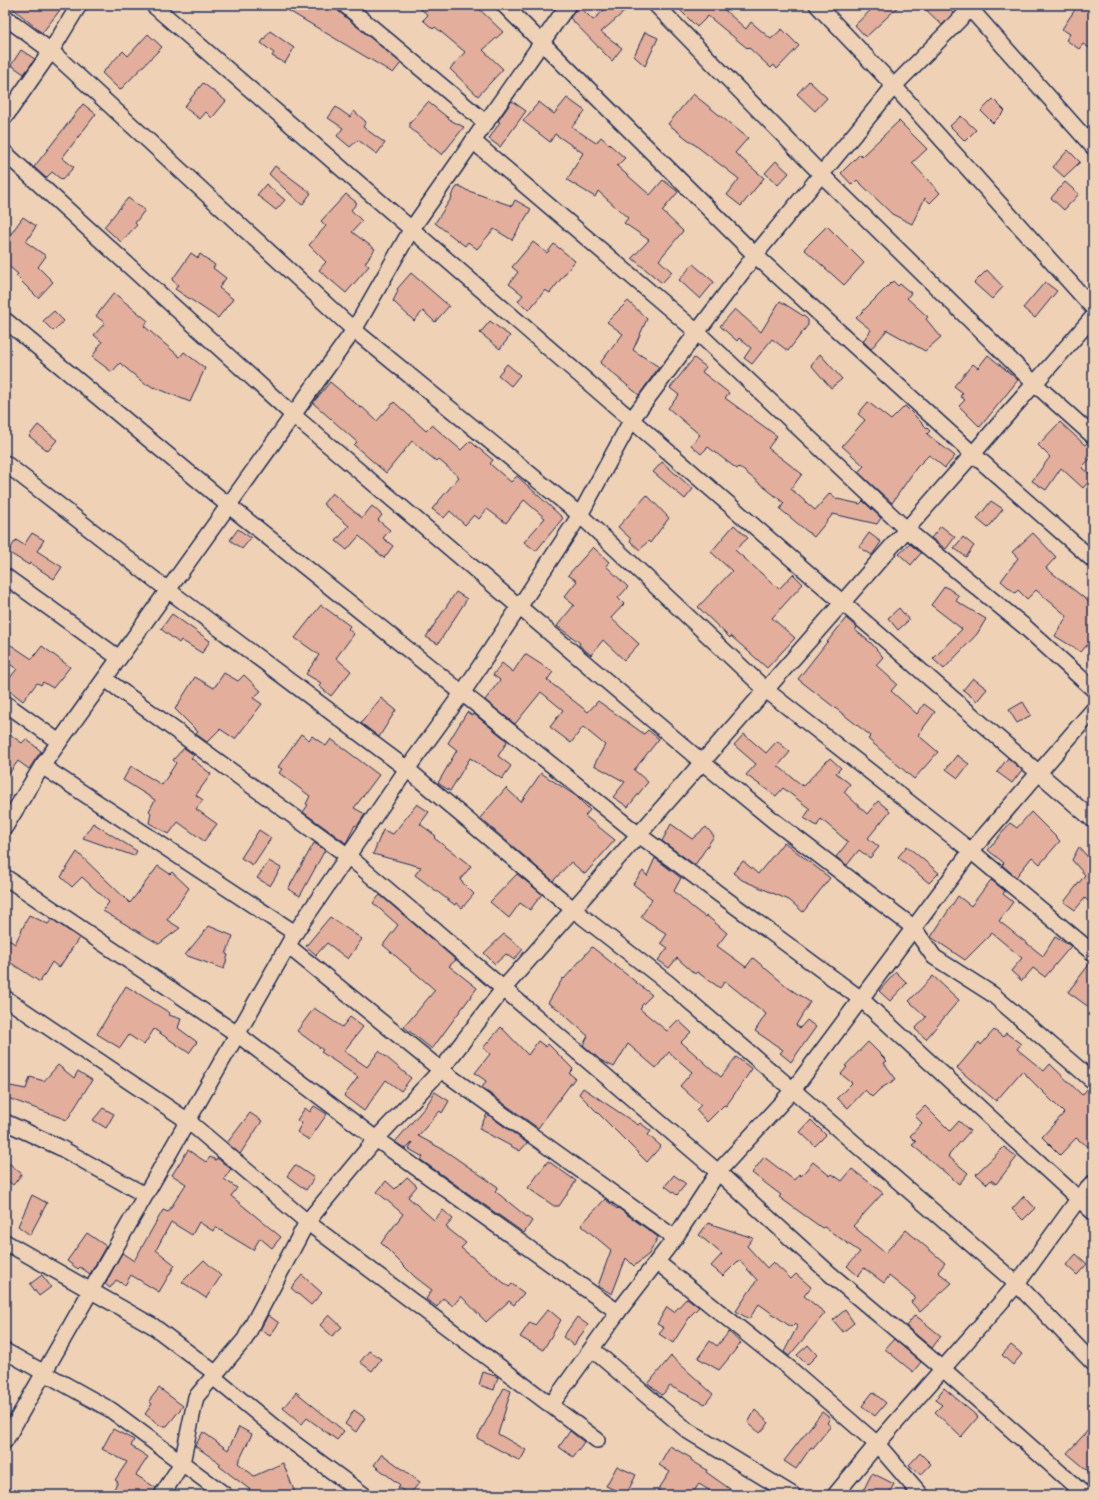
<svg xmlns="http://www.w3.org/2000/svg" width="1098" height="1500" font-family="Pangolin,sans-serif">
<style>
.building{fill:#e3ae9b;stroke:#1b2f5e}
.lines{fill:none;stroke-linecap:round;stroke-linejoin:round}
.street-casing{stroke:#1b2f5e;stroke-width:18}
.street{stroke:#efd1b5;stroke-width:15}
</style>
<rect width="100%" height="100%" fill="#efd1b5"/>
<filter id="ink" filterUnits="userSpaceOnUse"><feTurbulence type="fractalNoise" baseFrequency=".025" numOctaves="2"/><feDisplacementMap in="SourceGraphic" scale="8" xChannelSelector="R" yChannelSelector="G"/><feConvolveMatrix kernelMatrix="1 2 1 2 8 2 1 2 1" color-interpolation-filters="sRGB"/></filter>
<g filter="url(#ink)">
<!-- building -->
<g class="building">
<polygon points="9,5 64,5 42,33"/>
<polygon points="279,5 331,5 401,63 393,73"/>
<polygon points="416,5 475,5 503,32 483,50 503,69 478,96 450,69 465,52 435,27 433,29 423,20 428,15"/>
<polygon points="610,5 632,5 601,32 622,48 612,61 570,18 579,6 593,20"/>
<polygon points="675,5 719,5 746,29 751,22 771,39 782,29 799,46 777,69 774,65 771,68 748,47 747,48 708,16 697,27"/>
<polygon points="876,5 900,5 866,37 855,25"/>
<polygon points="921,5 945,5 953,13 942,25"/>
<polygon points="1078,5 1093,5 1093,50 1083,44 1079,49 1066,40 1070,34 1062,29"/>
<polygon points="270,31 294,48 285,63 272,56 274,53 261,43"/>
<polygon points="645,32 658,38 645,66 634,56"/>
<polygon points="148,34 162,47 120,90 102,73 123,51 128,56"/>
<polygon points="21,50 35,59 24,74 11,65"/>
<polygon points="809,81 827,98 815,111 797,94"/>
<polygon points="203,83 226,101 212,118 206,112 200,119 184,107"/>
<polygon points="693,94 748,138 735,153 764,178 741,206 727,195 739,179 668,124"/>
<polygon points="567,98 585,111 572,127 596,143 601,137 625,158 617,166 650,195 663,180 678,192 662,211 683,231 659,260 672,272 662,283 632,258 649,240 624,223 628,218 598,191 595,197 567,180 583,153 555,134 550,142 523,121 539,102 554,114"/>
<polygon points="993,99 1005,111 993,123 981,111"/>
<polygon points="512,101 526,111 500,147 489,139 500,122 498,121"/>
<polygon points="428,102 452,121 464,127 442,155 410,128 410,123"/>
<polygon points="83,104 96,114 62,158 74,167 62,180 52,172 46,178 34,167"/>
<polygon points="336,107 350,117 354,111 366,122 363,127 385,143 377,154 358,140 350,147 337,136 343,128 328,118"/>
<polygon points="961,116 976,130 965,141 950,126"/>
<polygon points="899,121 927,149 912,163 940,193 930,203 925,198 912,224 892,214 857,180 852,185 841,173 860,154 862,156"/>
<polygon points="1068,150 1080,162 1064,177 1053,167"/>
<polygon points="776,161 789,173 778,185 765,173"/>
<polygon points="275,166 311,193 302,205 269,174"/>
<polygon points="1065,182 1079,194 1064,210 1051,198"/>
<polygon points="266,184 285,200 276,210 257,195"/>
<polygon points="458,185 466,190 512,206 515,200 531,209 512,240 494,229 477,249 468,242 465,246 435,223 452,197 451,196"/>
<polygon points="346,194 357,203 351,210 362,221 352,232 375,249 365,263 369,266 346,293 319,270 326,262 309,245 326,226 321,221"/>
<polygon points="128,198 145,210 135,223 137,225 121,242 104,227"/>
<polygon points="23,217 36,226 26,242 46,256 38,267 53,282 38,298 16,276 18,274 5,263 5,242"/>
<polygon points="827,226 864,263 844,285 804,249"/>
<polygon points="533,242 547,253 554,244 575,261 550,293 545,290 529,310 518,301 523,295 509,284 518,272 512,267"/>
<polygon points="191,253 198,258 200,254 215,265 213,268 226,278 219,288 233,299 218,318 175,289 178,285 172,280"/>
<polygon points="693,264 714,282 700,299 679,280"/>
<polygon points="987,270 1003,287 992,299 974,283"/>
<polygon points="411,273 449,306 435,322 423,311 414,321 393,301 398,291 397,289"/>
<polygon points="893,281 898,286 900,284 911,293 907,298 928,317 926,319 941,337 925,351 887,330 871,349 863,341 871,330 856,318"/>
<polygon points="1045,282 1057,291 1035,318 1023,308"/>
<polygon points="114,293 148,321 144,326 180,357 184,352 205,368 190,402 154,387 154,388 148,384 146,385 120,363 112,372 92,357 102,342 94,335 105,323 96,316"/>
<polygon points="628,301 647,319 633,350 659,367 639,395 600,363 623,334 607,322"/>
<polygon points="780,301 805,317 808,320 808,325 788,351 772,339 752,364 744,358 751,348 739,338 737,341 720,326 735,309 761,332"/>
<polygon points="54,311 64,321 53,331 43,321"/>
<polygon points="490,321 510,336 500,349 480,333"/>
<polygon points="820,354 842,379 831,388 811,365"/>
<polygon points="988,355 1018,380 980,427 959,406 965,400 960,396 963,393 954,386 973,364 978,368"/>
<polygon points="694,358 706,367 702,372 729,393 725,398 777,436 768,448 802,474 791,489 815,510 830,493 837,499 860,504 863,501 881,518 877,524 833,514 814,537 780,509 784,503 739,467 737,469 708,447 701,454 691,445 700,435 668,408 679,395 670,388"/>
<polygon points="507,364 520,375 511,386 498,375"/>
<polygon points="330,382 361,408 362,407 377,421 394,402 426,431 432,425 461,450 470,441 493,460 490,464 511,482 517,476 563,518 536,551 524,542 545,518 524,500 506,523 487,509 479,519 474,515 465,525 450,511 444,518 432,509 459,477 438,459 436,461 412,441 386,473 354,445 357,442 313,403"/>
<polygon points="868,402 891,420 905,406 930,431 927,434 955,456 945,468 929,455 917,467 892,503 858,472 864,466 842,446 865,420 858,414"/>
<polygon points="1060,422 1085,445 1087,443 1093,445 1093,456 1082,467 1093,477 1083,488 1061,468 1046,490 1032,481 1050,457 1038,445"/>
<polygon points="38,425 57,440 48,451 29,436"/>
<polygon points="662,462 693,489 685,499 653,472"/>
<polygon points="332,493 362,518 372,506 382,515 378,520 390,530 383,538 393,546 384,558 359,536 347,550 336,541 349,526 323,504"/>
<polygon points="647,495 669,518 650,543 648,541 640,550 630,541 631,539 618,527"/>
<polygon points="991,501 1003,509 988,528 977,519"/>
<polygon points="734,525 748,538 735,550 779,589 793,574 803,584 772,618 795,638 767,668 731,636 730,638 698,607 732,571 711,552"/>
<polygon points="941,526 955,537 946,549 931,538"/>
<polygon points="238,529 251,538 242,549 230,540"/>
<polygon points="32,533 44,540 37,551 62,567 54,579 30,563 29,565 8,552 16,540 24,545"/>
<polygon points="869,533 881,542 872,555 859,547"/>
<polygon points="1033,533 1056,557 1046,568 1093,605 1093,638 1081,652 1055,636 1067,616 1036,590 1027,599 1018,590 1015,593 1001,581 1018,558 1012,552"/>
<polygon points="963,537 974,546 966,557 954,548"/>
<polygon points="910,544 921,553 911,565 899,554"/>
<polygon points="593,547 609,562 606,566 628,587 618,598 624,604 611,618 639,644 624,660 603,640 591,655 579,645 580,643 557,626 574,605 564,597 577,581 568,575"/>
<polygon points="945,586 959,596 956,601 986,619 977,634 944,669 933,659 962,629 931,605"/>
<polygon points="456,592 467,599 438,644 426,637"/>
<polygon points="321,605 350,626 348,629 354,634 336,658 351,671 331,696 319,686 321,683 306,674 319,655 295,638"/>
<polygon points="899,608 909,620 898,630 888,618"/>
<polygon points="172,614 210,641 202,653 181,640 179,643 161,629"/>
<polygon points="846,618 857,628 855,630 871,643 883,657 876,665 897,684 891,691 917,714 924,704 935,712 918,735 938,752 914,779 868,739 871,736 798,679"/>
<polygon points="11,645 32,659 42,646 70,667 53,688 43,682 41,685 37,683 23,701 5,687 5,684 17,669 5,661 5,654"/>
<polygon points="525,654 553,672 547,680 588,712 598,701 644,734 648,730 659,739 634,770 648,782 628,807 613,797 625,782 594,765 605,745 583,727 571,743 550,727 563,710 541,692 515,724 485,700 500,680 493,675 502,663 513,672"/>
<polygon points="224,673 238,681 244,675 261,691 253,698 262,704 235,739 220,729 207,742 196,734 198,732 175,709 195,677 214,688"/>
<polygon points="973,678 987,689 977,701 963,690"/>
<polygon points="381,698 396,710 379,737 361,723"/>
<polygon points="1023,702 1031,715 1017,723 1009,710"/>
<polygon points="467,712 473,716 474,714 505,739 507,742 498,756 511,766 502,779 470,758 450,791 438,783 457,750 448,743"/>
<polygon points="5,731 22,743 26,739 41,751 29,769 18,761 5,779"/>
<polygon points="301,734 309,740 312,736 326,746 331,739 379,775 354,808 365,814 357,826 355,825 346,843 303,812 308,805 306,804 310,796 279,773 282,769 278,767"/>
<polygon points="744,734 766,753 777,741 790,752 778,766 803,786 830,758 841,768 836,773 850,784 844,792 867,814 878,801 890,811 868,838 879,847 870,858 859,850 847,865 836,857 848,842 821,819 817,826 804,818 810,809 783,788 776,796 746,775 756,764 734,745"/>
<polygon points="184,748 194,755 191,758 211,774 196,795 203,800 196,809 217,824 204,841 178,822 169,834 149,823 151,813 149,811 155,800 123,780 131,766 162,785 176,763 173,760"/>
<polygon points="957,755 969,764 958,778 946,769"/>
<polygon points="1008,758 1022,770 1012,783 997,772"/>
<polygon points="541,773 576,796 590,810 585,816 615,840 585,874 571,862 553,881 480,818 506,788 521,802"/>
<polygon points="417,804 429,812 420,824 436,836 434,838 471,866 460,880 474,894 462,908 456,903 455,905 415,875 421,867 373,854 383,830 393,834"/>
<polygon points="1031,812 1060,841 1040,864 1032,857 1016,877 1002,865 1004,863 988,850 1010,823 1017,828"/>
<polygon points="93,823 137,851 134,856 83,838"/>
<polygon points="671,824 692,839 706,827 714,836 695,865 662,841"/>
<polygon points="259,830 271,838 253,865 241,858"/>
<polygon points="784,842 830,878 803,912 789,900 742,880 733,873 743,861 758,874"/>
<polygon points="314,843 325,850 300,896 288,889"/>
<polygon points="907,846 939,873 929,883 898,857"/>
<polygon points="1079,847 1093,863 1093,906 1085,898 1075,910 1064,902 1085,875 1072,860"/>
<polygon points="77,852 130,903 158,866 170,874 172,872 189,888 167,920 180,928 159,944 103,911 109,902 82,877 72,887 61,877"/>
<polygon points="655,858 681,878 674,891 692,907 705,917 706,915 727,933 717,946 746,967 753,958 790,989 810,1002 796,1025 800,1028 807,1020 816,1027 791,1062 780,1053 783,1050 755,1031 766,1014 725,981 720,988 697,972 695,974 677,958 669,968 658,960 668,948 661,943 667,934 641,917 652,899 633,884 643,871 647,876"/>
<polygon points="269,861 281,868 270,886 257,878"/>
<polygon points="517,874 542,894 530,910 520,903 509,918 490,902"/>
<polygon points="991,880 1005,891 1003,894 1013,902 999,921 1043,956 1055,937 1071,946 1045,977 1033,968 1022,981 1011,971 1022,958 992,933 965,960 931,937 958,896 971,906"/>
<polygon points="380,895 456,960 449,966 477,988 432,1049 404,1027 435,990 383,945 398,925 373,903"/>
<polygon points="29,915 48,924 52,919 79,938 59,968 52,962 40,982 5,959 5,937 15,944"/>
<polygon points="330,917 362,939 348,959 327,943 316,955 306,946"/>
<polygon points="209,926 233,936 226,954 228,955 224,969 185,955"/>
<polygon points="504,934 523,949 514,960 506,954 495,964 484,953"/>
<polygon points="592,947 652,995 641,1006 642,1007 640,1009 667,1031 678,1020 691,1032 681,1042 721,1077 736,1057 752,1069 726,1106 724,1105 707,1122 696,1110 701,1105 680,1086 692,1072 669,1052 656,1068 628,1044 614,1067 600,1060 583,1045 588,1036 558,1009 548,1003 563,978 564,979"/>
<polygon points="1091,962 1093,962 1093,1010 1068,992"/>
<polygon points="896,972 907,983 890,1001 879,991"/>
<polygon points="933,976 959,1000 926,1039 915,1029 926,1017 909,1001"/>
<polygon points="126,986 170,1013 169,1015 181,1019 178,1028 197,1042 189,1053 154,1029 144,1045 129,1035 120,1048 97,1034"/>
<polygon points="314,1008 342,1027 350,1017 363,1027 344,1051 367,1067 379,1051 411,1078 401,1091 386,1080 364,1111 344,1096 358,1077 321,1052 323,1050 297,1031"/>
<polygon points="501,1027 528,1055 538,1041 546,1047 548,1044 573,1069 569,1073 575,1078 538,1128 482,1088 486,1081 475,1073 490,1054 483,1048"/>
<polygon points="994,1030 1003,1037 1006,1033 1021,1044 1017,1049 1044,1071 1050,1064 1082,1095 1088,1088 1093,1090 1093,1150 1076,1138 1060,1155 1042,1137 1064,1113 1022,1071 996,1101 957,1068 979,1042 981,1045"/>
<polygon points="868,1042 887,1061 884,1063 896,1079 880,1089 872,1097 865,1090 848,1108 837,1098 852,1083 841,1074 847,1067 845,1066"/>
<polygon points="58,1065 74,1078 78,1071 92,1080 67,1120 5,1097 5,1085 26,1089 30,1077 44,1081"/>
<polygon points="583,1088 638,1125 640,1123 651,1131 648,1135 661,1146 647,1162 579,1094"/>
<polygon points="435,1092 449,1101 442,1113 440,1111 418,1136 444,1150 498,1187 495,1191 532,1221 524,1233 421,1160 423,1157 409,1149 413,1142 406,1149 395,1142 426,1106"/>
<polygon points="314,1106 327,1114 309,1140 297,1132 302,1123 297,1120 305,1108 310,1112"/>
<polygon points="925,1106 950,1131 959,1121 970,1131 948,1156 968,1173 959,1184 912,1145 916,1142 910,1136 922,1123 915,1116"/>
<polygon points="103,1108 114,1114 106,1128 93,1120"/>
<polygon points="250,1113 262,1121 240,1154 227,1143"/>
<polygon points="487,1114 527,1143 520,1151 479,1129"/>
<polygon points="811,1120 826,1135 815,1146 800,1132"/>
<polygon points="1004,1147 1017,1157 996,1184 991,1180 987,1184 976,1174"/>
<polygon points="188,1150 206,1162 210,1157 216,1160 217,1158 231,1169 224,1179 237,1188 231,1196 281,1237 272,1248 260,1238 253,1250 215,1227 213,1231 199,1222 192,1235 171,1222 156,1250 175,1265 159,1292 131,1275 125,1285 116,1280 110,1288 105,1284 122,1253 134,1261 163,1210 168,1212 186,1184 172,1175"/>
<polygon points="764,1157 794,1180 799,1174 801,1176 813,1162 830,1176 832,1174 842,1181 852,1169 883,1193 853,1226 885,1253 906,1230 945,1263 938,1272 952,1283 920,1312 911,1302 915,1297 889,1276 884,1283 864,1268 858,1276 847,1266 860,1252 824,1227 822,1228 779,1197 781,1195 752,1173"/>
<polygon points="5,1160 22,1174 13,1185 5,1178"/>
<polygon points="548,1161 576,1181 559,1206 554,1206 528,1188"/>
<polygon points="295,1165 314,1178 306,1190 287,1176"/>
<polygon points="674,1175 686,1184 677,1195 665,1186"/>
<polygon points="407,1177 417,1186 408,1197 434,1220 443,1210 453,1219 446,1227 466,1243 461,1248 509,1287 512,1284 524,1293 514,1305 509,1301 486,1322 461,1296 453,1306 443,1298 437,1307 426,1299 432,1290 415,1277 381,1243 403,1214 377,1192 386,1181 395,1189"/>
<polygon points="32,1195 47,1203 30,1235 18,1226"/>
<polygon points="1024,1196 1035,1208 1023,1220 1012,1209"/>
<polygon points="605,1199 617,1209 618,1208 658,1237 649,1254 634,1266 626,1258 612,1294 598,1286 611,1250 581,1225"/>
<polygon points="708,1223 753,1238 747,1246 767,1268 773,1262 791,1279 796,1274 811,1287 804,1296 825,1313 789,1356 784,1352 798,1325 795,1323 791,1327 759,1304 749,1319 736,1311 757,1280 739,1260 723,1276 711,1266 722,1254 699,1235"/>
<polygon points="87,1233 106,1246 90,1274 80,1267 78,1269 67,1261"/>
<polygon points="1076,1254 1087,1264 1077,1275 1066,1265"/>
<polygon points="204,1260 221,1276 206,1298 182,1282"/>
<polygon points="42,1275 51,1287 39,1296 30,1284"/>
<polygon points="302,1275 322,1293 311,1305 291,1288"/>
<polygon points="687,1298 699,1307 691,1315 673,1343 659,1334 664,1328 657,1324 667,1307 674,1312"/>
<polygon points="548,1309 561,1320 543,1350 520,1337 530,1322 535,1325"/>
<polygon points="845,1310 854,1323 843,1332 833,1320"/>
<polygon points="268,1315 279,1323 270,1336 260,1330"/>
<polygon points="329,1315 342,1327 332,1336 320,1325"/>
<polygon points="915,1315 941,1336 932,1348 906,1326"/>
<polygon points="577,1317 588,1325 574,1345 563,1337"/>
<polygon points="729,1332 741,1343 719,1370 698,1358 710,1341 717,1346"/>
<polygon points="894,1339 921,1362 913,1372 885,1349"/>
<polygon points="808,1345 817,1355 807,1365 797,1355"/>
<polygon points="1011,1345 1022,1354 1013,1365 1002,1355"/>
<polygon points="369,1351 381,1359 372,1371 360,1362"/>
<polygon points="671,1356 713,1394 705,1404 670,1386 662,1395 648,1384"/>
<polygon points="483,1372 498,1377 494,1390 479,1385"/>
<polygon points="159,1388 183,1406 167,1426 161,1426 145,1414 152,1404 149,1401"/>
<polygon points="504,1388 511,1391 498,1434 526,1450 520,1461 477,1438"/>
<polygon points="944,1388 978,1417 961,1437 935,1412 942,1405 935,1400"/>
<polygon points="296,1392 344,1431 337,1440 307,1418 302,1424 283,1408"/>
<polygon points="873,1392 886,1403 875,1416 862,1406"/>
<polygon points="354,1410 365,1418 356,1432 345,1424"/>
<polygon points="755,1410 769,1423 760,1433 748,1423"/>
<polygon points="822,1412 830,1418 827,1423 831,1426 813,1448 811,1447 796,1469 784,1461"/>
<polygon points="1093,1425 1093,1475 1067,1453"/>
<polygon points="239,1427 252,1434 238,1463 254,1476 283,1463 296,1495 257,1495 219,1466 221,1464 195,1446 203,1432 228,1450"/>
<polygon points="113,1429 134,1440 131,1446 148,1457 136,1475 156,1488 153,1495 110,1495 118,1482 115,1480 127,1462 102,1449"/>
<polygon points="570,1431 584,1442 573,1457 559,1447"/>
<polygon points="670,1446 691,1458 691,1460 707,1470 706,1472 730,1489 726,1495 717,1495 699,1484 691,1495 666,1495 658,1490 670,1472 659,1465"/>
<polygon points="920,1453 931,1464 921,1475 909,1465"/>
<polygon points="382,1454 420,1482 409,1495 398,1487 400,1485 374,1465"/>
<polygon points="617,1466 636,1475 626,1495 606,1486"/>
<polygon points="872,1473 894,1484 888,1495 861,1495"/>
</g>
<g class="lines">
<!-- street casing -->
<g class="street-casing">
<g id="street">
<polyline points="153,5 1093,820"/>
<polyline points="345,5 486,123"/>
<polyline points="504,5 755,255 973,454 1093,560"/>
<polyline points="568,5 411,230 354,330 580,515 766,690 971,851 1093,953"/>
<polyline points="656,5 821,174 1035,384 1093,436"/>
<polyline points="817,5 894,86 1093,308"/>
<polyline points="967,5 1093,147"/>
<polyline points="5,17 51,51 354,330 42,766 5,827"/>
<polyline points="5,117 51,51 79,5"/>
<polyline points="473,141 697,332 907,530 1024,626 1093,689"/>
<polyline points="5,153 293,415 702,762 774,821 913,927 934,957 992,994 1093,1081"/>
<polyline points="5,320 228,505 639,835 861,999 1093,1212"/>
<polyline points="5,463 168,590 407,769 574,910 668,983 793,1090 718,1172 675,1238 618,1312 551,1405"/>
<polyline points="5,576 119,658"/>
<polyline points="105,679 348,856 718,1172 829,1273 943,1369 1085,1495"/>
<polyline points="5,703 59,742"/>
<polyline points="42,766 295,933"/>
<polyline points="5,877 237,1034 376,1139 618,1312"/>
<polyline points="288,946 441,1070 675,1238"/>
<polyline points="5,998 188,1121 307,1222 597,1440"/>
<polyline points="5,1122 59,1147 145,1195"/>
<polyline points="1093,1183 1079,1198 1017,1284 1093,1363"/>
<polyline points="5,1242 153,1326 211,1370 218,1381 291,1441 364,1495"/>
<polyline points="657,1262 788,1367 877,1444 921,1495"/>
<polyline points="592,1349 688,1431 793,1495"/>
<polyline points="5,1351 111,1410 225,1495"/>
<polyline points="5,1441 295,933 407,769 463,692 580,515 632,419 755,255 894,86 974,5"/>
<polyline points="162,1495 182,1463 196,1397 245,1339 307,1222 376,1139 441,1070 504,988 1093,317"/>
<polyline points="835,1495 877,1444 1017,1284 793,1090 971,851 1093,710"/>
</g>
</g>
<!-- street -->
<use href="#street" class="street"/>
</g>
</g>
<!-- margin -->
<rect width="1098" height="1500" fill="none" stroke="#efd1b5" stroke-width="20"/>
<rect x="10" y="10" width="1078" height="1480" fill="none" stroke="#1b2f5e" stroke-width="1.5" filter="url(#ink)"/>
</svg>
